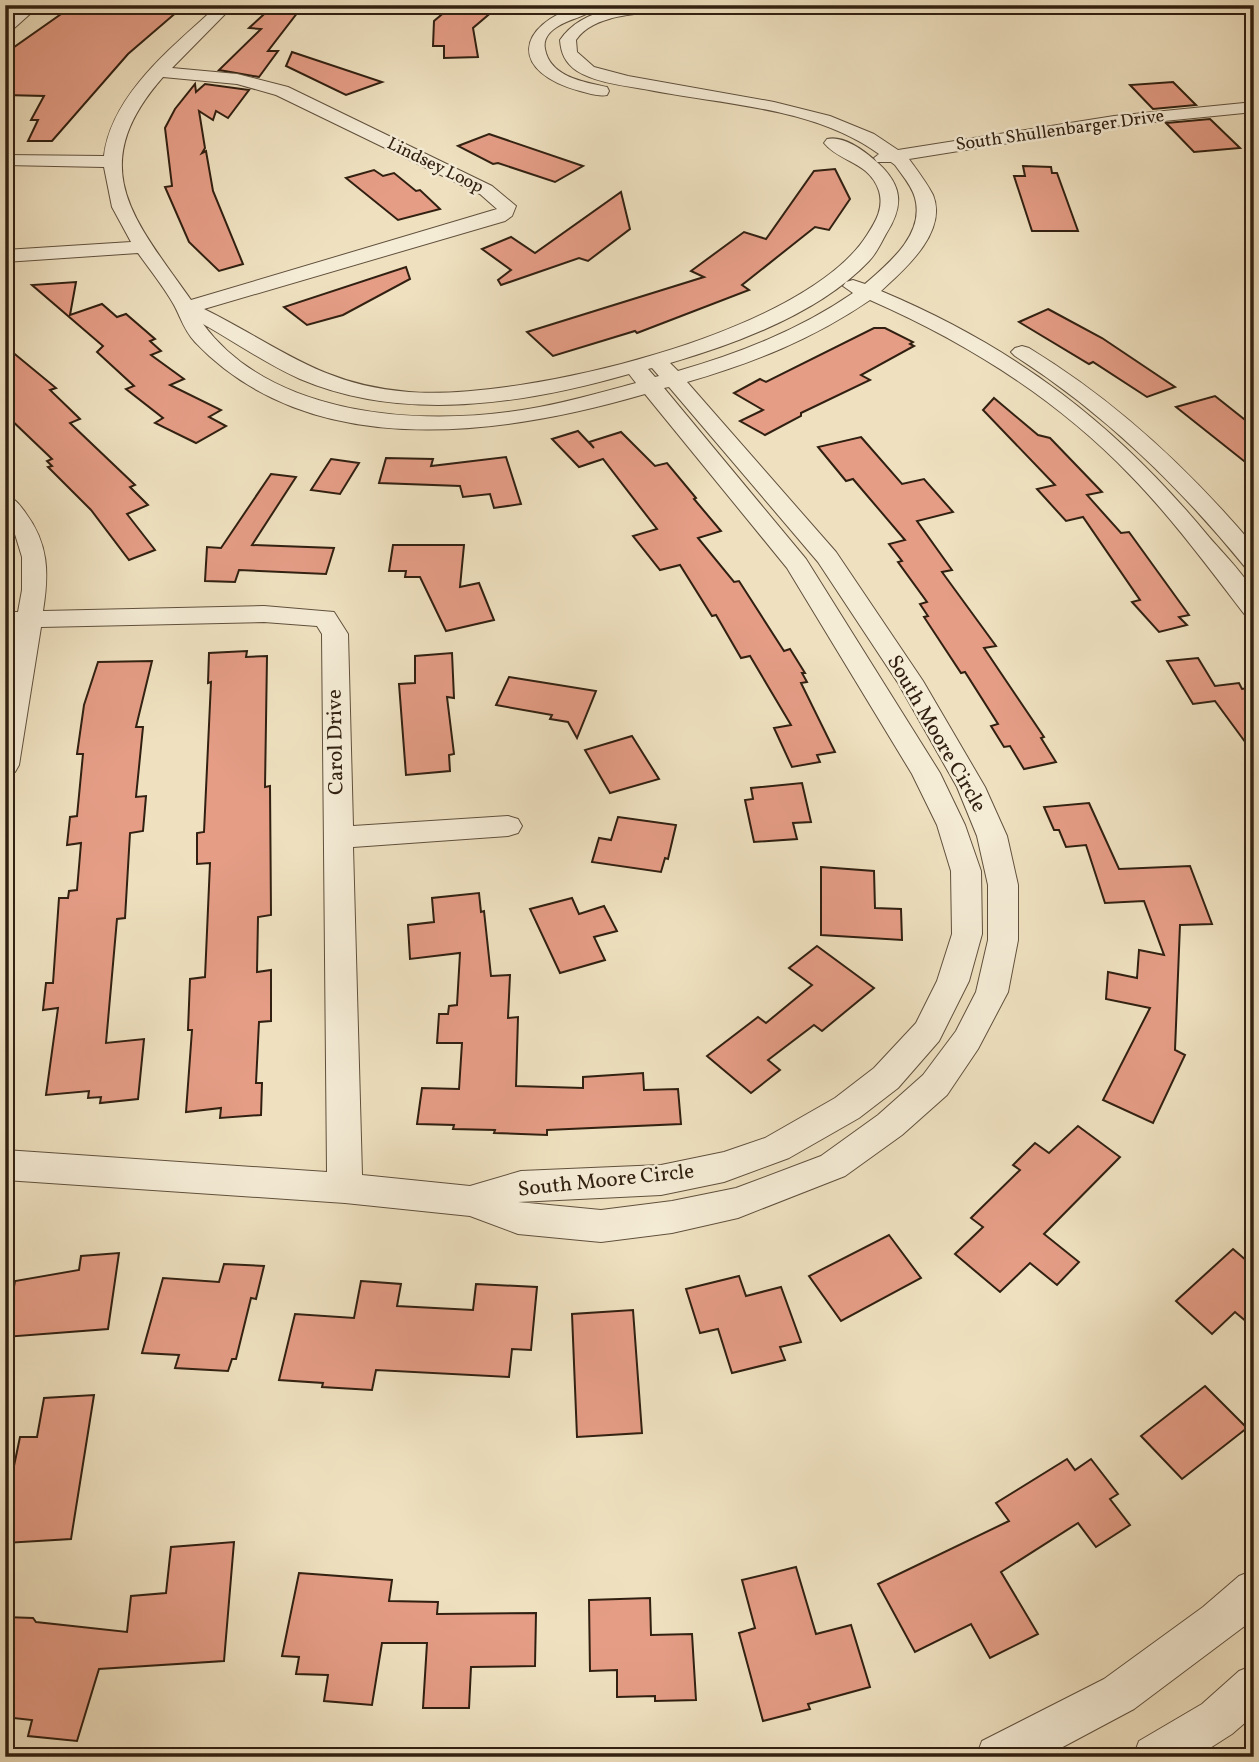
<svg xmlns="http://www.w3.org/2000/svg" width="1259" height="1762" font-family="Vollkorn,serif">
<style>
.building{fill:#e59d86;stroke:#312011;stroke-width:2}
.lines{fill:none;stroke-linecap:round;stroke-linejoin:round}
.minor-casing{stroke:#60503d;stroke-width:2}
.minor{fill:#f5ecd6;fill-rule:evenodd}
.labels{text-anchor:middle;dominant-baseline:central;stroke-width:5;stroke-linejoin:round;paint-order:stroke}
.far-street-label{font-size:18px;fill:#312011;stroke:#f5ecd6}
.street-label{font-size:21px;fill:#312011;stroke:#f5ecd6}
</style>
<rect width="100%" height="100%" fill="#efe1c0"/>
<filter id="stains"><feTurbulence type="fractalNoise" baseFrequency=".00286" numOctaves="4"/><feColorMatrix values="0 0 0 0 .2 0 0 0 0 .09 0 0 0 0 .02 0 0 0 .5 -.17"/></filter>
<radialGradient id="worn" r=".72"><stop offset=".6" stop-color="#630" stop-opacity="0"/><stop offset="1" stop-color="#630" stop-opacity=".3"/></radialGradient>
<!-- building -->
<g class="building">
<polygon points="74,5 177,5 171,10 178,11 128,54 52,141 28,141 38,120 31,120 44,96 5,95 5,57 10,50"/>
<polygon points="274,5 301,8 268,51 278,51 259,77 219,70 261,29 249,28"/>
<polygon points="453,5 500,5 473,28 478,57 444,58 444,46 433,46 434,21"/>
<polygon points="292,52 382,82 346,95 286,66"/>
<polygon points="1173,82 1196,105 1153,109 1130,85"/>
<polygon points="195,84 196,92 205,84 249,90 228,118 216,111 213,120 199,111 205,148 202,153 206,151 213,191 243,264 219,271 189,242 165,187 172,186 165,128 175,109"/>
<polygon points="1210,119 1240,148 1194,152 1166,123"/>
<polygon points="489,134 583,166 555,182 498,163 493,164 458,146"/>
<polygon points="1023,166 1051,167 1052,173 1057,173 1078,231 1032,231 1014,176 1025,176"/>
<polygon points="835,169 850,199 829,230 815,227 742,285 749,290 637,333 635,331 553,356 527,332 704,277 691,271 744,232 766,239 814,171"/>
<polygon points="374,170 383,176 394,173 416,191 420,190 440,209 398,220 346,178"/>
<polygon points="621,192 630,229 588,261 579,258 501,285 498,280 511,270 482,249 511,237 535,253"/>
<polygon points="406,267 410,279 343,315 307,325 284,307"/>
<polygon points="76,282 70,315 102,304 117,317 126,314 155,339 150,341 161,351 151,355 184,379 170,385 221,410 209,417 226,426 196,443 155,423 163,418 126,389 134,386 97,352 103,346 32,285"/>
<polygon points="1048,309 1102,338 1175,387 1147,397 1093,362 1089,364 1019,322"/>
<polygon points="874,328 885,328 913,342 910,344 914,346 861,375 870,380 801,413 801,416 765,435 740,421 763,410 734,393 760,379 766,382"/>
<polygon points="5,346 56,388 50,390 80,419 70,423 135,485 130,487 148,505 127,514 155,550 129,560 91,510 48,467 52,466 47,461 52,459 5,414"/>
<polygon points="1215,396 1254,427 1254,469 1176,407"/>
<polygon points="994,398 1038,435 1050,438 1102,492 1087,495 1121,533 1129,532 1189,615 1179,617 1187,625 1159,632 1132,602 1140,600 1083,517 1066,521 1037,489 1055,485 983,410"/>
<polygon points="578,431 594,448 589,442 621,432 655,466 667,463 696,498 694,499 721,531 698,538 734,582 739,581 784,651 790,649 805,673 802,673 807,682 801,683 835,752 817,755 820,762 792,767 774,728 791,725 750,656 741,658 716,615 712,616 680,565 660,570 633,536 657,529 603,459 579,467 552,439"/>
<polygon points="861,437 902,484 924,479 953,512 917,521 952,570 942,572 996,646 984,648 1044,737 1041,738 1056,762 1024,769 1010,746 1004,747 991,726 998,724 965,672 961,673 924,617 928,616 920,604 927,602 898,562 902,561 889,544 905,540 853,479 846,481 818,447"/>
<polygon points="506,457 521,504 494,508 490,494 463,497 460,486 379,483 386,458 433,459 431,466"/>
<polygon points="331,459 359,463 340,494 311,490"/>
<polygon points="271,474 296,477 252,545 334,548 326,574 239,570 235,582 205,581 207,547 221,548"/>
<polygon points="393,545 464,545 460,587 479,583 494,620 446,631 420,577 405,577 406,571 389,571"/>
<polygon points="247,651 246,657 267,656 265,787 270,786 271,915 258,917 257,972 271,970 271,1021 259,1022 256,1083 262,1083 261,1115 220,1118 221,1108 186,1112 192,1030 188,1030 190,979 205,977 210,863 197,864 197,833 204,832 211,682 208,683 209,653"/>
<polygon points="452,653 454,698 447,697 454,754 449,755 450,771 406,775 399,684 415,683 415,656"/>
<polygon points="1198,658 1215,686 1239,683 1242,689 1254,687 1254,754 1215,701 1193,704 1167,661"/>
<polygon points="152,661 136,727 143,727 136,797 146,796 143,831 130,833 125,918 117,919 106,1043 144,1039 138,1099 100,1103 101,1097 88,1098 89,1091 46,1095 58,1008 43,1010 46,983 53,983 59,898 68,898 69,891 77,890 81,843 67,845 70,817 77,816 83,754 77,754 84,705 98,662"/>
<polygon points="509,677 596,691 577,738 568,722 550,719 552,715 496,705"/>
<polygon points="632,736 659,779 610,793 585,750"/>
<polygon points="802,783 811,822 793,823 797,839 754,842 745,800 753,799 751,788"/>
<polygon points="1089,803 1119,869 1190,866 1212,924 1180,925 1175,1050 1185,1055 1153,1123 1103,1100 1150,1008 1106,999 1108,972 1137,978 1139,950 1164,955 1144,901 1105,903 1086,845 1066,847 1059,830 1054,830 1044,807"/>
<polygon points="618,817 676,825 668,859 665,858 661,872 592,862 599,838 611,840"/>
<polygon points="821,867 874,871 875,908 901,909 902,940 821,935"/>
<polygon points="479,893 481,912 484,911 491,976 510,975 508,1018 518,1017 516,1086 583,1088 583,1077 643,1073 644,1090 678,1089 681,1124 547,1130 547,1135 494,1133 495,1130 453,1129 454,1125 417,1124 422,1088 459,1089 462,1043 437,1043 439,1014 448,1014 449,1006 457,1005 460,953 410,959 408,925 434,922 432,898"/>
<polygon points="572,898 579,914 604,906 617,931 594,937 605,960 560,973 530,909"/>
<polygon points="817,946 874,988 822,1031 814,1025 768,1060 780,1070 751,1093 707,1056 758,1017 766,1023 812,985 789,968"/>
<polygon points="1078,1126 1120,1157 1044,1234 1079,1262 1057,1285 1030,1263 1000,1292 955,1254 983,1227 971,1218 1020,1170 1013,1165 1035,1143 1049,1153"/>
<polygon points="889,1235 921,1278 841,1321 809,1276"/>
<polygon points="1233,1249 1254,1267 1254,1328 1235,1312 1212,1334 1176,1301"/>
<polygon points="119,1253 108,1329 5,1337 15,1281 79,1270 81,1256"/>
<polygon points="224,1264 264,1266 256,1299 251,1298 236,1359 232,1359 228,1371 175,1368 179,1355 142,1353 163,1278 219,1282"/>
<polygon points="739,1276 746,1296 781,1287 801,1342 780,1347 785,1360 732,1373 718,1329 700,1333 686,1289"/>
<polygon points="361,1281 401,1284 397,1306 473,1310 476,1284 537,1287 531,1350 512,1349 509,1377 376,1370 372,1390 322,1387 323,1383 279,1380 295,1314 354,1318"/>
<polygon points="633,1310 642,1433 577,1437 572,1314"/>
<polygon points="1205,1386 1247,1428 1182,1479 1141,1436"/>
<polygon points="94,1395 71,1539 5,1543 5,1509 20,1437 37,1437 44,1398"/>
<polygon points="1067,1459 1075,1470 1091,1459 1118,1494 1110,1499 1130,1525 1096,1547 1078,1523 1001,1572 1038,1634 990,1658 971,1624 915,1652 878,1584 1009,1521 996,1503"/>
<polygon points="234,1542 224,1661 99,1669 77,1741 28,1736 32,1720 5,1717 5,1617 33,1618 36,1622 127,1632 131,1596 166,1593 171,1547"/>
<polygon points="796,1567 816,1634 851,1625 870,1687 808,1704 810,1709 763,1721 739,1633 755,1628 742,1580"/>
<polygon points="299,1573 392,1580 389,1601 438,1602 437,1614 536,1613 535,1666 471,1667 469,1708 423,1708 427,1643 382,1643 372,1705 324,1701 328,1675 296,1674 299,1657 282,1656"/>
<polygon points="650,1598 651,1635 692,1634 696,1700 655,1701 655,1696 617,1697 617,1670 590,1671 589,1600"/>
</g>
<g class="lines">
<!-- minor casing -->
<g class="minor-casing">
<g id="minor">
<polygon points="23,5 40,5 11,31 5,33 5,20"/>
<path d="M218,5H234L172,68L237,74L288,87L492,186L516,206L512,216L505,221L204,309C279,346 320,385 409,392C521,401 805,334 867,235C876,221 884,208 879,191C870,162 839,162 824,143L827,139C844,135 866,152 878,163C904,187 903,207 886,234C881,243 876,254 869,261C821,312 736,344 670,363L678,371C740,353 799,330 853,293L843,286L846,282L853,280L865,284C889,263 925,234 915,198C912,186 902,175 895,165L891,162H877L874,158L879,154C814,107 725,105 649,90C627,86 596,83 577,71C565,63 561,53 560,40C585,4 636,5 675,5L668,10C640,14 593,14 576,40L577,52L594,67L628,76L774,102L830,116L874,134L898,150L1114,116L1254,102V112L1114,126L909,159C917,170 927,183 933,195C948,232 905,269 881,291C1015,347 1117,425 1209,537C1222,552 1244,574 1253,591C1256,597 1254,609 1254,617L1245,615C1208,567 1172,518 1130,475C1057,399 966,342 870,300C813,339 753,363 687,382L836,552L923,681L985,787L1007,836L1018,885V940L1008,992L978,1049L947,1095L902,1135L845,1176L738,1218L672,1233L601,1242L518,1234L470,1216L345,1203L5,1180V1150L327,1172L322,634L317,626L264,622L41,627L19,765L15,772L5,775V684L15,628H5V612H18L22,590V557L14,531L5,519V495C15,498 19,504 25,512C49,544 49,573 43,611L264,606L334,612L348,634L353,826L508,816L518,819L522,826L518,833L508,836L353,847L362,1175L470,1186L521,1171L661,1165L724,1152L765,1138L835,1098L874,1068L916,1023L937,981L952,934L951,871L937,825L912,774L787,568L645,394C501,436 310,463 195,342C184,330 181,318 174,305C164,287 150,270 138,253L5,262V250L131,242L112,207L104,167L5,165V155L104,156C112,93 174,46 218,5ZM163,77L237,84L276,95L480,194L497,209L191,300C133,218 84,167 163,77ZM203,324C235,342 266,364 300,379C404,423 524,404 629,374L636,383C599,393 561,404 522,410C418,426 272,417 203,324ZM652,368L659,376L655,377L648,369ZM669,387L818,562L898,683L957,787L977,836L988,885V940L976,992L956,1031L923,1075L878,1115L821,1156L736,1188L672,1201L601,1210L518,1202L661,1195L724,1182L789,1158L859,1118L898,1088L939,1041L969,981L982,934L981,871L965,825L940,773L806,559L664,388Z"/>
<path d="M581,5H594L596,8C586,17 568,19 557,27C549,32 543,39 545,49C550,77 584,82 607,87L609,91L607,95C598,97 589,93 580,91C510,72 514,26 581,5Z"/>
<polygon points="1234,5 1254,5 1254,12 1236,8"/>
<path d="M1022,346L1029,348C1116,401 1188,468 1254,546V569L1245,567C1178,485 1105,414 1015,356L1011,352L1015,348Z"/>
<polygon points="1254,1570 1254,1619 1134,1709 1044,1757 976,1757 982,1741 1104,1679 1203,1607 1239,1576"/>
<polygon points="1254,1665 1254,1715 1232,1734 1196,1757 1133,1757 1139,1741 1202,1704 1239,1671"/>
</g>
</g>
<!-- minor -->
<use href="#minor" class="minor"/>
</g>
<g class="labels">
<!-- far-street labels -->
<g class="far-street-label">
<text transform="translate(1060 131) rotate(-8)">South Shullenbarger Drive</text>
<text transform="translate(435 166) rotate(26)">Lindsey Loop</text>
</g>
<!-- street labels -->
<g class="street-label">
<text transform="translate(936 734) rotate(60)">South Moore Circle</text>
<text transform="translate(336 742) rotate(-91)">Carol Drive</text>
<text transform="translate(606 1181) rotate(-6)">South Moore Circle</text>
</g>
</g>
<!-- margin -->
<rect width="1259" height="1762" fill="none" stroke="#efe1c0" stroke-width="28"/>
<rect x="7" y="7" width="1245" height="1748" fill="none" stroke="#312011" stroke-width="3.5"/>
<rect x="14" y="14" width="1231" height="1734" fill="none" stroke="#312011" stroke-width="2"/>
<rect width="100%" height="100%" filter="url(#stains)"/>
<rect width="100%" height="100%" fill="url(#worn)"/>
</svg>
